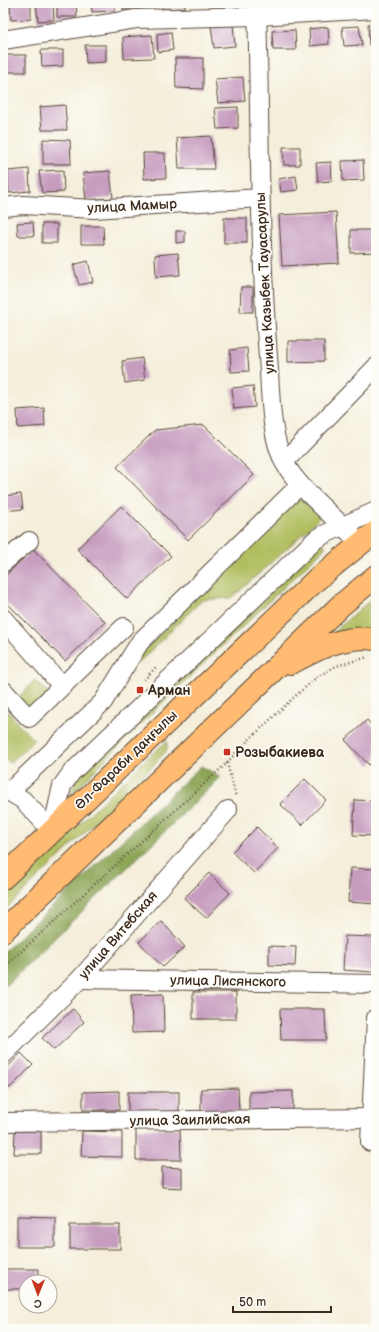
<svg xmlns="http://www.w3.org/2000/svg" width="379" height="1332" font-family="'Balsamiq Sans',sans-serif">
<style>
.green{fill:#b1be61;stroke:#767440}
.forest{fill:#8ca557;stroke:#64683a}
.building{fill:#c69cbf}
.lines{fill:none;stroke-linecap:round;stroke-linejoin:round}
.minor-casing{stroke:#57473a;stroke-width:20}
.major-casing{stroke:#57473a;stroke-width:24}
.path{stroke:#57473a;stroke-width:2.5;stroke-dasharray:1 3;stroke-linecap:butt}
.minor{stroke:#fff;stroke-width:18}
.major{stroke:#ffbb71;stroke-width:22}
.poi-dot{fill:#c8321e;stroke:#fdfcf7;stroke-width:1.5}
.labels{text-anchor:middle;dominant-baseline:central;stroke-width:3.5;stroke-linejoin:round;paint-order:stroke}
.street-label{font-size:14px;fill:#3b2a1e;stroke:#fdfcf7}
.poi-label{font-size:14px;font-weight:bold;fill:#3b2a1e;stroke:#fdfcf7;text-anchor:start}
</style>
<rect width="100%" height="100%" fill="#fdfcf7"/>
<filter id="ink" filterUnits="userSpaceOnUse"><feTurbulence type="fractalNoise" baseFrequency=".025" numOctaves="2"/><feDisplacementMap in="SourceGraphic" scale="8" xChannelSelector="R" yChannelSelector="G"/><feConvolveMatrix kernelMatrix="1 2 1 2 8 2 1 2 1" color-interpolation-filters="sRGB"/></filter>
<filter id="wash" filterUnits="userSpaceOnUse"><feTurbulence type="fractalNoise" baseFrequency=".012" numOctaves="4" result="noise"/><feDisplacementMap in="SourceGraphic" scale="16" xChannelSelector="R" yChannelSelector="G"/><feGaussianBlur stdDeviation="0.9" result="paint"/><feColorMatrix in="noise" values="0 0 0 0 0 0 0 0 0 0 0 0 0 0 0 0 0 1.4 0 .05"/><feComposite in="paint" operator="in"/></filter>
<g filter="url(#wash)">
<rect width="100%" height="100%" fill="#f4eeda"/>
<!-- green -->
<g class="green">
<polygon points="302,499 320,517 306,531 234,596 230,598 202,600 138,663 135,659 293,501"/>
<polygon points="322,543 326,547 140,724 69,797 78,776"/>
<polygon points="376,595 376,631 326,639"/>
<polygon points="35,680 52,696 29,718 14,702"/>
<polygon points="3,704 17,723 34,740 10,763 3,756"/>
<polygon points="167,741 167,750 151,768 3,912 3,898 144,761"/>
</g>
<!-- forest -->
<polygon class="forest" points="201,766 221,777 3,988 3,953"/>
<g id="blocks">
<!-- building -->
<g class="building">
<polygon points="31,3 31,19 11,20 10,4"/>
<polygon points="36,3 53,3 54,20 38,21"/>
<polygon points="57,3 76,3 77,17 57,17"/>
<polygon points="91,3 115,3 115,11 92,12"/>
<rect x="123" y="3" width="18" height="7"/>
<polygon points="162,3 185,3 185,8 162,9"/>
<polygon points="267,3 284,3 284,7 268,7"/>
<polygon points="376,23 376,45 369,45 368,24"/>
<polygon points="233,24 235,46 214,48 211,26"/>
<polygon points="359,26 362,45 344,46 342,27"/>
<polygon points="328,27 329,44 310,46 309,29"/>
<polygon points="295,30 296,50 273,50 272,31"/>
<polygon points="171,32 173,50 158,52 157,34"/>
<polygon points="152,35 154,58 124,59 123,37"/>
<polygon points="85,45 106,45 106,62 86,63"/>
<polygon points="41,50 63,50 63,66 42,67"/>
<polygon points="4,55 26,55 26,72 5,72"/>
<polygon points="175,58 203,58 203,89 176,88"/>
<polygon points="243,77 245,101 218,103 215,79"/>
<polygon points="65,105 67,130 42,130 40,107"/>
<polygon points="238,107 238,128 217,129 215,108"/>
<polygon points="211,136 214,169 179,169 177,138"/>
<polygon points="43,139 70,140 71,164 43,164"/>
<polygon points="283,147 300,147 300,165 284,165"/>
<polygon points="143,153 165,153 166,178 144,179"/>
<polygon points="363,160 364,180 343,181 342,161"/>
<polygon points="331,162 332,181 318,182 316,163"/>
<polygon points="29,169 30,191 9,193 8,171"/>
<polygon points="63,170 64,192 42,193 39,171"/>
<polygon points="110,171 113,198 86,200 83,173"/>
<polygon points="296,176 298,190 281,192 279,179"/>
<polygon points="336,212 339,263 282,266 279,215"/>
<rect x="224" y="218" width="23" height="25"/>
<polygon points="33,222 34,236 18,236 17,223"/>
<rect x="42" y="224" width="15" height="19"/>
<polygon points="81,226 103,226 104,244 81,244"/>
<polygon points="351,230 376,230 376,252 351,253"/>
<polygon points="176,231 185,231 185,242 176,243"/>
<polygon points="178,253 180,275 156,277 155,255"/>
<polygon points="88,261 93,282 79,285 73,265"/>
<polygon points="241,287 253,287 253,312 240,312"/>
<polygon points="288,341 324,341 324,361 288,362"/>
<polygon points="247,348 249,371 231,372 230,350"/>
<polygon points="142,358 145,380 125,383 122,361"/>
<polygon points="253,386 255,407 234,409 232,388"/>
<polygon points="44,408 45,426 18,428 17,410"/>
<polygon points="204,425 254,475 188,540 117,467 155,430"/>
<polygon points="21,494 23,509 3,511 3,496"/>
<polygon points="121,506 171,556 127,599 77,549"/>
<polygon points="33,549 105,622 65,661 3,599 3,578"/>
<polygon points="367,720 376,730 376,759 369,765 345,740"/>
<polygon points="305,779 326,800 302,825 280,804"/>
<polygon points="355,800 376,801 376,836 353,835"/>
<polygon points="257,827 278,848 254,873 232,852"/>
<polygon points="350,868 376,869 376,904 348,902"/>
<polygon points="209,873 230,893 206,918 184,898"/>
<polygon points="161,921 185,947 163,967 139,942"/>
<polygon points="345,936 374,937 373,972 343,970"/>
<polygon points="269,946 296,947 295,966 269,965"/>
<rect x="193" y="992" width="43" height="27"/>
<polygon points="163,994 164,1032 132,1033 131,995"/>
<polygon points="73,1009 84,1022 54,1050 42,1038"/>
<polygon points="280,1009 325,1009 326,1040 281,1040"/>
<polygon points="21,1053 33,1065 10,1088 3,1082 3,1072"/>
<polygon points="238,1088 239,1111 201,1112 201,1089"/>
<polygon points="119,1091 119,1110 83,1110 83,1092"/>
<polygon points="293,1091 293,1115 249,1115 249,1092"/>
<rect x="128" y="1092" width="51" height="21"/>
<polygon points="136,1128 180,1128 181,1160 136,1160"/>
<polygon points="15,1131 41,1131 41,1154 14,1154"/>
<polygon points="82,1131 122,1132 122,1157 81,1156"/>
<polygon points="162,1167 182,1168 182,1188 162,1187"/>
<polygon points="17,1216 55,1217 55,1247 17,1247"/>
<rect x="70" y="1225" width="50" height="24"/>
<polygon points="3,1269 39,1269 38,1282 26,1282 26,1289 3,1289"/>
</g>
</g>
</g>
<g filter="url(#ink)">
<use href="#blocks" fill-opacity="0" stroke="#57473a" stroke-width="1"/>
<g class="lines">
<!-- minor casing -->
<g class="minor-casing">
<g id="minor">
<path d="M257,3C260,121 259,240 268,357C271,390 269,432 284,462C298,488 331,514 352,535"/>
<polyline points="3,40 136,19 258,16 376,9"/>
<polyline points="3,207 23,205 94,209 260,198"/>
<polyline points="284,462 376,367"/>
<polyline points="3,563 29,541"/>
<polyline points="3,618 62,686"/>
<polyline points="3,690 29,718 124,627"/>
<polyline points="3,788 23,800 52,831"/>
<polyline points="9,792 103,702 140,642 300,485"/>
<polyline points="52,831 62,786 72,772 315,540 325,534 376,511"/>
<polyline points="80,979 376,984"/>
<polyline points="3,1055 80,979 228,810"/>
<polyline points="3,1122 376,1118"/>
<polyline points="370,1142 376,1018"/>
</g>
</g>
<!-- major casing -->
<g class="major-casing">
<g id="major">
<path d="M291,663C319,648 343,635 376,639"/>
<polyline points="3,878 316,580 365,540 376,532"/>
<polyline points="3,931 340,606 376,576"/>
</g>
</g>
<!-- path -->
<g class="path">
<polyline points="144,680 156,667"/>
<polyline points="227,763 236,797"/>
<polyline points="3,968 227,763 237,751 291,700 317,677 336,666 368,657"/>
</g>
<!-- minor -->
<use href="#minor" class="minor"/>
<!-- major -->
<use href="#major" class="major"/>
</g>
</g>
<!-- markers -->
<g class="poi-dot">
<rect x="136" y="686" width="8" height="8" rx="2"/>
<rect x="223" y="748" width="8" height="8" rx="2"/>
</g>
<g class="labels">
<!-- street labels -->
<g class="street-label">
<text transform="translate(132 206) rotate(-3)">улица Мамыр</text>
<text transform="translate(265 283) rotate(-93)">улица Казыбек Тауасарулы</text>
<text transform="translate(126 760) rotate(-44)">Әл-Фараби даңғылы</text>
<text transform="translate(118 935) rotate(-49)">улица Витебская</text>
<text transform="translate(228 981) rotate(1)">улица Лисянского</text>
<text transform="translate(190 1120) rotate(-1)">улица Заилийская</text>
</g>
<!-- poi labels -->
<g class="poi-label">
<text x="148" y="690">Арман</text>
<text x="235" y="752">Розыбакиева</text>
</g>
</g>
<!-- margin -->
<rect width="379" height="1332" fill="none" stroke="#fdfcf7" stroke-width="16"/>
<!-- north arrow -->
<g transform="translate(38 1294) rotate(181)"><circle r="19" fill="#fdfcf7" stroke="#afa8a0"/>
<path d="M0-3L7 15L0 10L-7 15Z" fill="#c8321e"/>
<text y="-6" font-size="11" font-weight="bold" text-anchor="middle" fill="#3b2a1e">С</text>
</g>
<!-- scale -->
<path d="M233 1306v6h98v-6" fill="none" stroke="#3b2a1e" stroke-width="2"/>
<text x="239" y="1306" font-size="12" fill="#3b2a1e" stroke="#fdfcf7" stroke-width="3" paint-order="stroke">50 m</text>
</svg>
